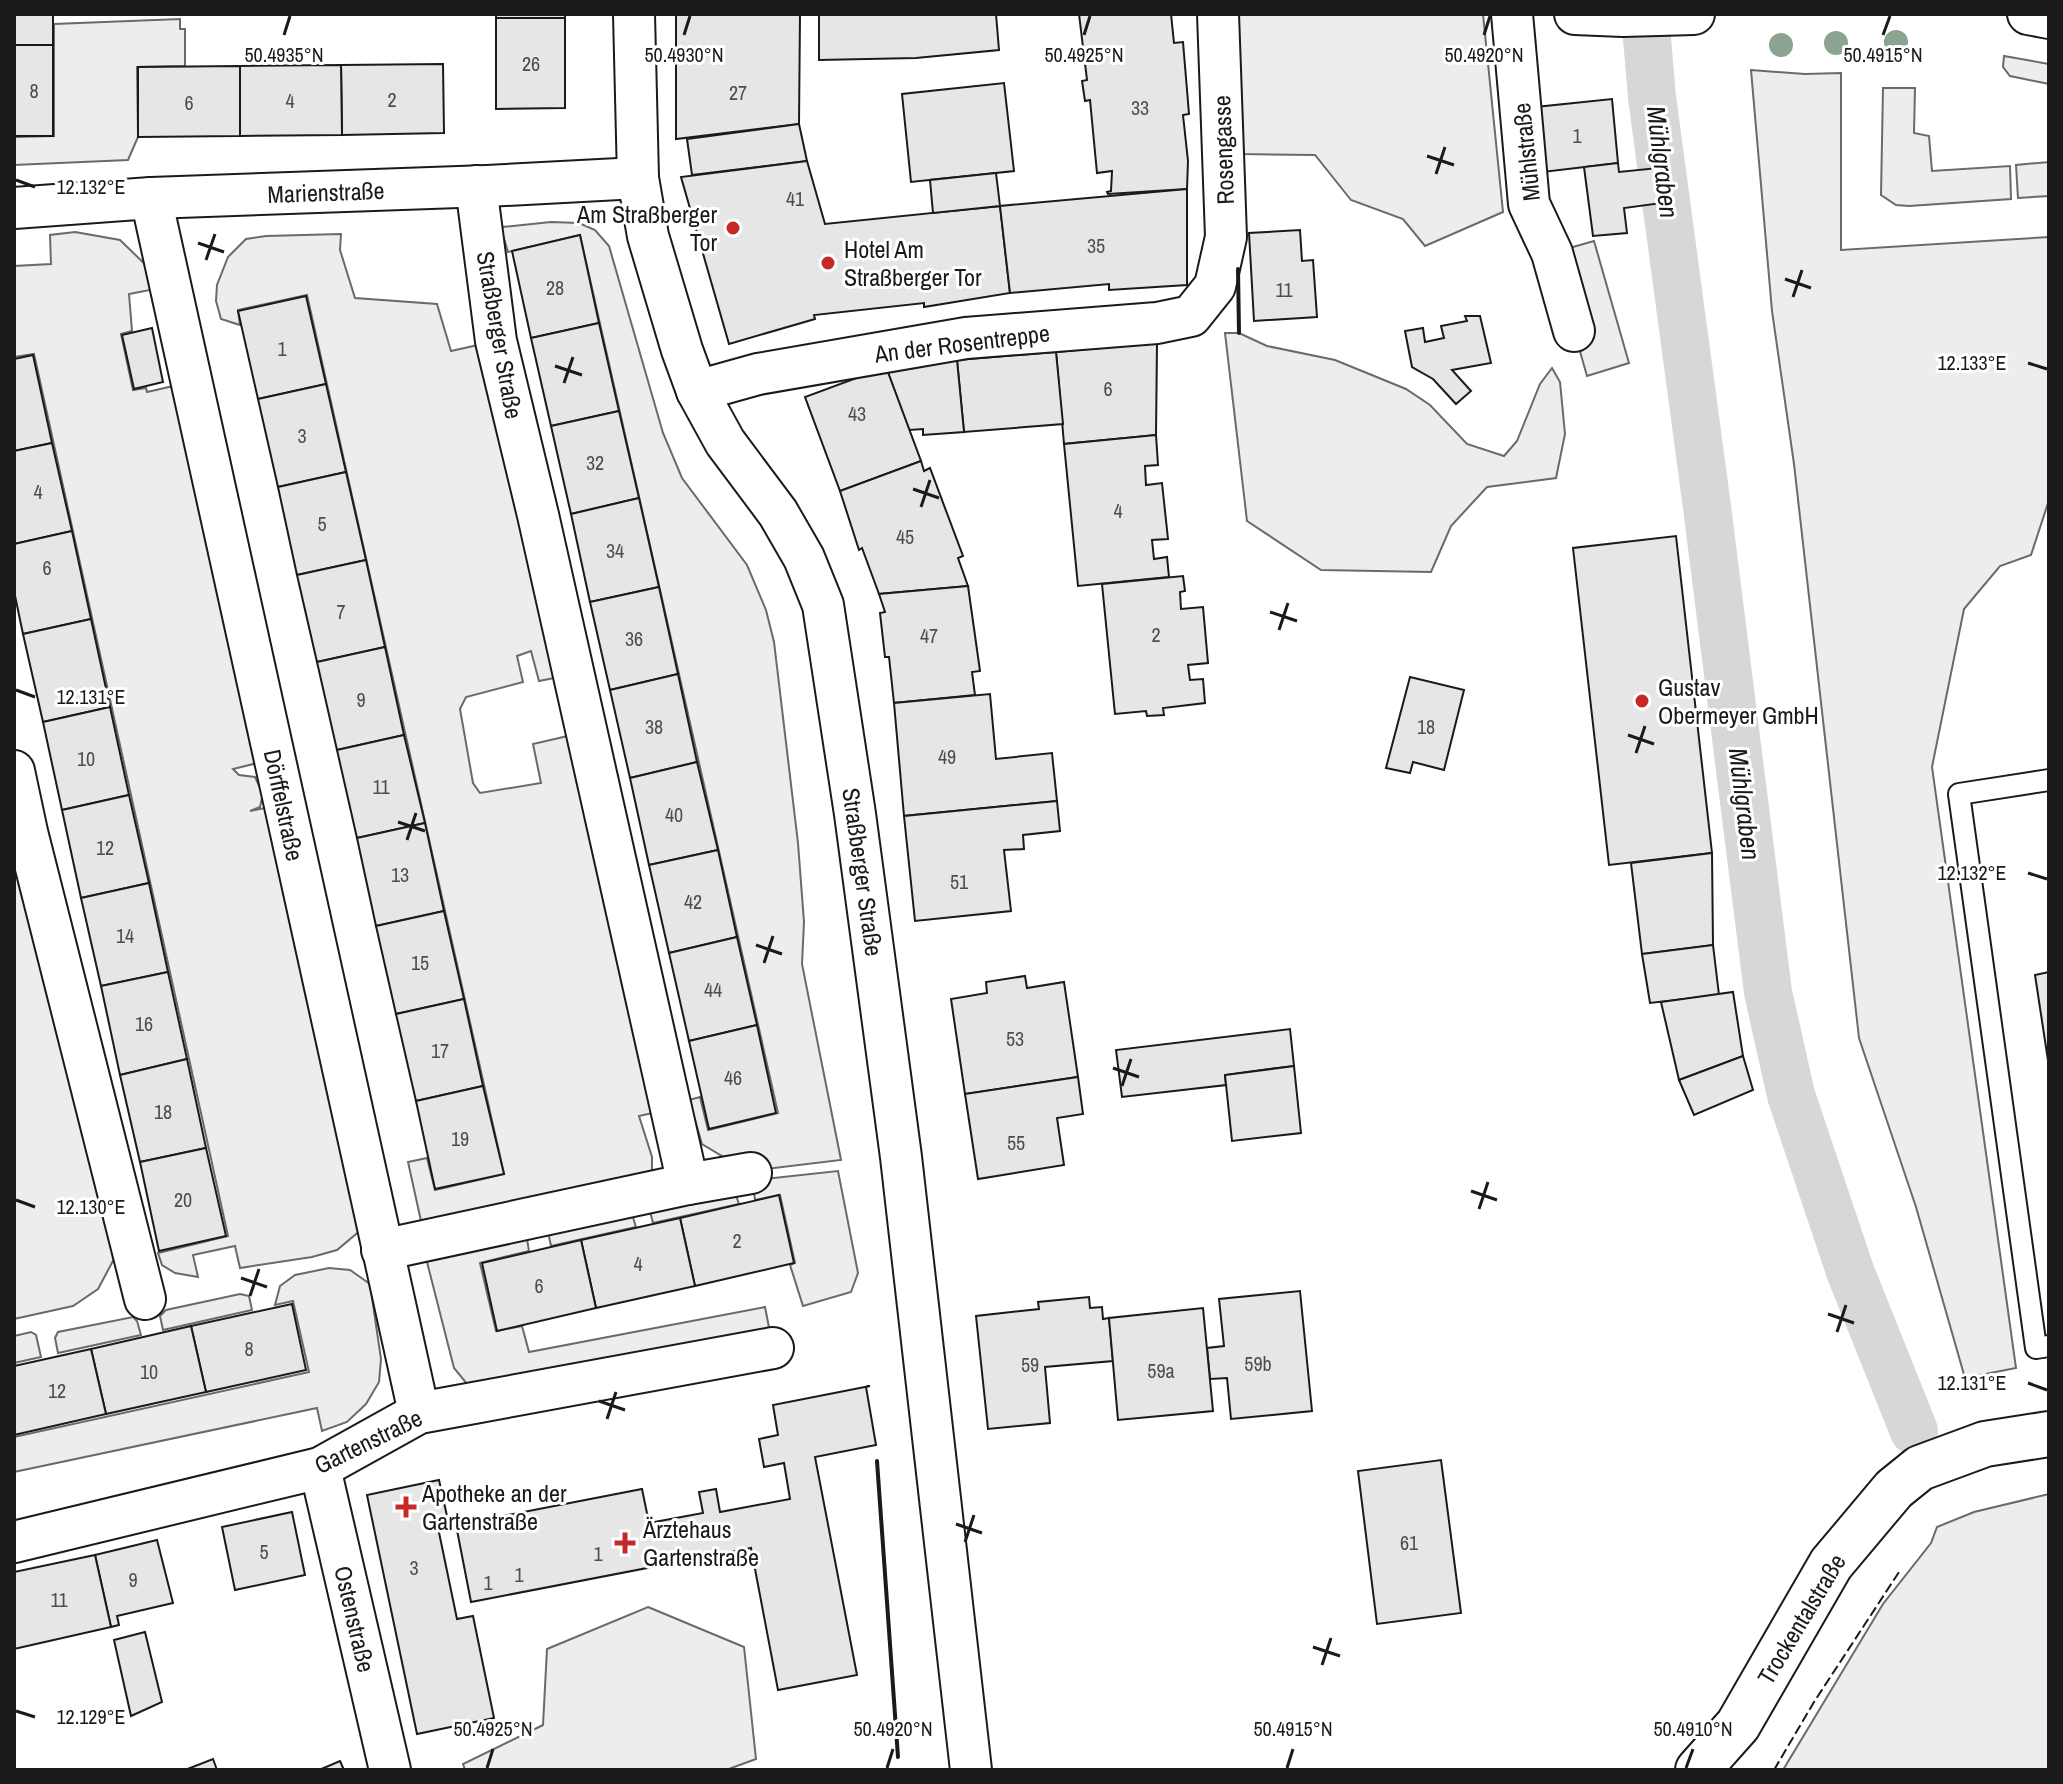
<svg xmlns="http://www.w3.org/2000/svg" width="2063" height="1784" font-family="'Archivo Narrow',sans-serif">
<style>
.built{fill:#ededed;stroke:#6a6a6a;stroke-width:2}
.lines{fill:none;stroke-linecap:round;stroke-linejoin:round}
.canal{stroke:#d7d7d7;stroke-width:48}
.building{fill:#e6e6e6;stroke:#1a1a1a;stroke-width:2}
.service-casing{stroke:#1a1a1a;stroke-width:24}
.minor-casing{stroke:#1a1a1a;stroke-width:44}
.primary-casing{stroke:#1a1a1a;stroke-width:48}
.service{stroke:#fff;stroke-width:20}
.minor{stroke:#fff;stroke-width:40}
.primary{stroke:#fff;stroke-width:44}
.fence{stroke:#1a1a1a;stroke-width:2;stroke-dasharray:10 4;stroke-linecap:butt}
.wall{stroke:#1a1a1a;stroke-width:4}
.tree{fill:#8aa48f}
.ticks{fill:none;stroke:#1a1a1a;stroke-width:3}
.poi-dot{fill:#c62828;stroke:#fff;stroke-width:3}
.labels{text-anchor:middle;dominant-baseline:central;stroke-width:6;stroke-linejoin:round;paint-order:stroke}
.number-label{font-size:20px;fill:#4d4d4d}
.street-label{font-size:24px;fill:#1a1a1a;stroke:#fff}
.poi-label{font-size:24px;fill:#1a1a1a;stroke:#fff;text-anchor:start}
.water-label{font-size:26px;font-style:italic;fill:#1a1a1a;stroke:#fff}
.ticks-label{font-size:20px;text-anchor:middle;fill:#1a1a1a;stroke:#fff;stroke-width:6;stroke-linejoin:round;paint-order:stroke}
</style>
<rect width="100%" height="100%" fill="#fff"/>
<!-- built -->
<g class="built">
<polygon points="1236,14 1483,14 1503,212 1425,246 1403,219 1351,200 1315,155 1242,154"/>
<polygon points="180,19 180,29 185,29 185,66 137,67 138,137 128,160 14,165 14,137 54,136 54,24"/>
<polygon points="2004,56 2049,64 2049,84 2010,76 2003,67"/>
<polygon points="1751,70 1805,74 1841,73 1841,250 2049,237 2049,500 2031,555 2000,566 1964,609 1932,767 2016,1368 1965,1378 1916,1207 1859,1038 1794,464 1772,311"/>
<polygon points="1883,88 1915,88 1914,133 1929,136 1932,171 2010,166 2011,199 1909,206 1896,205 1881,195"/>
<polygon points="2049,162 2049,196 2018,198 2016,165"/>
<polygon points="551,222 579,223 595,230 609,246 663,433 682,478 747,565 766,610 774,642 798,843 804,922 802,964 841,1160 766,1169 722,1156 702,1144 689,1100 700,1097 708,1130 778,1113 580,235 508,252 502,232 502,227"/>
<polygon points="75,232 120,240 151,270 155,289 129,294 132,331 121,334 133,390 146,388 147,392 191,382 274,759 233,769 239,775 255,777 263,794 260,807 250,811 284,804 362,1229 337,1250 312,1257 240,1268 235,1246 193,1255 198,1277 175,1273 162,1265 158,1253 228,1236 34,354 14,357 14,266 51,264 50,235"/>
<polygon points="341,234 340,250 355,298 437,304 451,351 496,341 564,676 539,681 531,651 517,656 523,682 466,697 460,709 473,783 480,793 541,783 533,744 585,732 671,1109 639,1116 652,1157 652,1172 429,1226 421,1221 408,1162 427,1158 435,1190 504,1174 307,295 238,310 240,325 221,319 216,301 217,285 228,257 246,239 266,236"/>
<polygon points="1594,241 1629,363 1587,376 1552,253"/>
<polygon points="1225,333 1239,333 1267,346 1335,360 1406,389 1430,405 1467,444 1504,456 1517,441 1540,384 1552,368 1560,382 1565,434 1556,478 1487,487 1451,526 1431,572 1321,570 1247,521"/>
<polygon points="14,819 115,1236 114,1259 98,1289 73,1306 14,1319"/>
<polygon points="838,1171 858,1273 851,1292 803,1306 790,1265 795,1263 780,1195 755,1200 753,1185 754,1180"/>
<polygon points="733,1187 739,1204 653,1223 649,1207"/>
<polygon points="631,1211 636,1227 551,1246 548,1232"/>
<polygon points="526,1233 529,1251 480,1263 496,1331 522,1326 529,1352 765,1307 773,1348 467,1384 454,1368 427,1262 433,1252"/>
<polygon points="329,1268 350,1270 370,1284 381,1359 379,1382 366,1404 347,1422 322,1431 317,1408 14,1472 14,1437 309,1372 293,1301 275,1305 280,1286 295,1275"/>
<polygon points="240,1294 249,1296 252,1310 163,1330 160,1316 166,1310"/>
<polygon points="133,1317 137,1321 141,1335 58,1353 55,1338 58,1332"/>
<polygon points="31,1332 36,1335 41,1357 14,1363 14,1336"/>
<polygon points="2049,1494 2049,1770 1783,1770 1883,1604 1931,1543 1937,1527 1974,1512"/>
<polygon points="648,1607 744,1647 756,1759 726,1770 465,1770 463,1764 543,1725 547,1649"/>
</g>
<g class="lines">
<!-- canal -->
<polyline class="canal" points="1645,14 1652,97 1707,507 1768,992 1791,1095 1850,1271 1914,1431"/>
</g>
<!-- building -->
<g class="building">
<rect x="14" y="14" width="39" height="31"/>
<rect x="496" y="14" width="69" height="4"/>
<polygon points="676,14 800,14 799,124 676,139"/>
<polygon points="819,14 996,14 999,50 916,58 819,60"/>
<polygon points="1079,14 1171,14 1174,43 1183,42 1189,114 1183,115 1188,161 1187,189 1108,194 1107,192 1111,191 1112,171 1097,173 1090,100 1085,101 1082,81 1087,80"/>
<polygon points="496,18 565,18 565,108 496,109"/>
<rect x="14" y="45" width="39" height="91"/>
<polygon points="443,64 444,133 342,135 341,65"/>
<polygon points="341,65 342,135 240,136 240,66"/>
<polygon points="240,66 240,136 138,137 138,67"/>
<polygon points="1004,83 1014,171 911,182 902,94"/>
<polygon points="1612,99 1618,163 1543,172 1536,107"/>
<polygon points="799,124 807,161 692,175 687,139"/>
<polygon points="807,161 825,224 1000,206 1010,293 924,307 924,303 814,315 815,319 729,344 681,177"/>
<polygon points="1618,163 1619,172 1658,168 1662,203 1624,208 1627,233 1593,236 1584,167"/>
<polygon points="996,173 1000,206 933,213 930,180"/>
<polygon points="1187,189 1187,285 1109,290 1109,284 1010,293 1000,206"/>
<polygon points="1300,230 1302,261 1313,260 1317,317 1254,321 1249,233"/>
<polygon points="580,235 599,323 531,338 512,251"/>
<polygon points="306,296 326,384 258,399 238,311"/>
<polygon points="1465,316 1480,316 1491,363 1452,370 1471,391 1456,404 1433,379 1412,367 1405,331 1423,328 1425,342 1444,338 1441,326 1467,321"/>
<polygon points="599,323 619,411 551,426 531,338"/>
<polygon points="152,328 163,382 134,389 122,335"/>
<polygon points="1157,343 1156,435 1064,444 1056,352"/>
<polygon points="1056,352 1063,424 964,432 957,360"/>
<polygon points="33,355 52,443 14,451 14,359"/>
<polygon points="957,360 964,432 923,435 923,429 909,430 886,367"/>
<polygon points="886,367 921,461 840,491 805,397"/>
<polygon points="326,384 346,472 278,487 258,399"/>
<polygon points="619,411 639,498 571,514 551,426"/>
<polygon points="1156,435 1158,465 1145,466 1146,485 1162,483 1168,539 1152,540 1154,559 1167,557 1169,577 1078,586 1064,444"/>
<polygon points="52,443 72,531 14,544 14,451"/>
<polygon points="921,461 924,471 930,468 963,556 958,558 968,586 879,594 862,548 859,550 840,491"/>
<polygon points="346,472 366,560 297,575 278,487"/>
<polygon points="639,498 659,587 590,602 571,514"/>
<polygon points="72,531 91,619 23,634 14,591 14,544"/>
<polygon points="1676,536 1712,853 1609,865 1573,548"/>
<polygon points="366,560 385,647 317,662 297,575"/>
<polygon points="1183,576 1185,591 1180,592 1181,609 1203,607 1208,663 1188,665 1190,680 1203,679 1205,703 1163,708 1164,715 1147,716 1146,711 1115,714 1102,584"/>
<polygon points="968,586 980,671 972,672 975,695 894,703 889,657 885,657 880,613 885,612 879,594"/>
<polygon points="659,587 678,674 610,690 590,602"/>
<polygon points="91,619 110,707 43,722 23,634"/>
<polygon points="385,647 404,735 337,750 317,662"/>
<polygon points="678,674 697,762 630,778 610,690"/>
<polygon points="1410,677 1464,690 1444,770 1413,762 1410,773 1386,768"/>
<polygon points="990,694 996,759 1052,753 1057,801 904,816 894,703"/>
<polygon points="110,707 129,795 62,810 43,722"/>
<polygon points="404,735 425,823 357,838 337,750"/>
<polygon points="697,762 718,850 649,865 630,778"/>
<polygon points="129,795 149,883 81,898 62,810"/>
<polygon points="1057,801 1060,831 1023,835 1024,849 1004,850 1011,911 915,921 904,816"/>
<polygon points="425,823 444,911 376,926 357,838"/>
<polygon points="718,850 737,937 669,953 649,865"/>
<polygon points="1712,853 1713,945 1642,954 1631,863"/>
<polygon points="149,883 168,972 101,986 81,898"/>
<polygon points="444,911 464,999 396,1014 376,926"/>
<polygon points="737,937 757,1025 689,1041 669,953"/>
<polygon points="1713,945 1719,995 1650,1003 1642,954"/>
<polygon points="168,972 187,1059 120,1075 101,986"/>
<polygon points="2049,972 2049,1067 2035,975"/>
<polygon points="1025,976 1027,988 1064,982 1078,1077 965,1094 951,999 987,993 986,982"/>
<polygon points="1733,992 1743,1056 1679,1080 1661,1002"/>
<polygon points="464,999 483,1086 416,1101 396,1014"/>
<polygon points="757,1025 776,1113 709,1129 689,1041"/>
<polygon points="1290,1029 1294,1066 1225,1075 1226,1085 1122,1097 1116,1050"/>
<polygon points="1743,1056 1753,1090 1694,1115 1679,1080"/>
<polygon points="187,1059 206,1148 140,1162 120,1075"/>
<polygon points="1294,1066 1301,1133 1232,1141 1225,1075"/>
<polygon points="1078,1077 1083,1114 1057,1118 1064,1165 978,1179 965,1094"/>
<polygon points="483,1086 504,1174 435,1189 416,1101"/>
<polygon points="206,1148 226,1236 159,1251 140,1162"/>
<polygon points="779,1195 794,1263 695,1286 680,1218"/>
<polygon points="680,1218 695,1286 596,1308 581,1240"/>
<polygon points="581,1240 596,1308 497,1331 482,1263"/>
<polygon points="1300,1291 1312,1411 1231,1419 1227,1378 1210,1379 1207,1348 1224,1346 1219,1299"/>
<polygon points="1089,1297 1090,1308 1102,1307 1103,1319 1109,1318 1113,1361 1045,1367 1050,1423 988,1429 976,1316 1039,1309 1038,1302"/>
<polygon points="292,1304 306,1370 206,1392 191,1326"/>
<polygon points="1203,1308 1213,1411 1118,1420 1109,1318"/>
<polygon points="191,1326 206,1392 106,1414 91,1349"/>
<polygon points="91,1349 106,1414 14,1435 14,1366"/>
<polygon points="870,1386 866,1387 876,1445 815,1457 857,1675 778,1690 751,1548 471,1602 456,1525 642,1489 649,1523 703,1513 699,1492 716,1489 720,1512 790,1499 784,1463 764,1467 759,1439 778,1435 773,1405"/>
<polygon points="1441,1460 1461,1613 1377,1624 1358,1471"/>
<polygon points="439,1480 447,1516 436,1518 457,1619 473,1616 494,1718 417,1734 367,1495"/>
<polygon points="292,1512 305,1575 235,1590 222,1527"/>
<polygon points="157,1540 173,1603 117,1616 119,1625 111,1627 95,1555"/>
<polygon points="95,1555 111,1627 14,1649 14,1572"/>
<polygon points="145,1632 162,1702 131,1716 114,1640"/>
<polygon points="213,1759 217,1770 185,1770"/>
<polygon points="340,1761 344,1770 319,1770"/>
</g>
<g class="lines">
<!-- service casing -->
<g class="service-casing">
<polyline id="service" points="2049,780 1959,794 2036,1348 2049,1346"/>
</g>
<!-- minor casing -->
<g class="minor-casing">
<g id="minor">
<polyline points="634,14 638,178 648,236 682,350 697,391 725,442 778,513 804,558 823,605 855,814 901,1157 971,1770"/>
<polyline points="1512,14 1529,204 1552,253 1574,331"/>
<polyline points="1575,14 1623,16 1694,14"/>
<polyline points="2028,14 2049,18"/>
<polyline points="151,198 419,1413"/>
<polyline points="14,208 151,198 487,186 638,178"/>
<polyline points="697,391 758,374 966,338 1157,323 1191,316 1215,286 1226,237 1218,14"/>
<polyline points="14,771 27,832 145,1299"/>
<polyline points="688,1184 751,1173"/>
<polyline points="382,1250 688,1184 538,515 496,341 476,186"/>
<polyline points="320,1468 390,1770"/>
<polyline points="14,1542 320,1468 419,1413 773,1348"/>
</g>
</g>
<!-- primary casing -->
<g class="primary-casing">
<polyline id="primary" points="1698,1770 1738,1725 1831,1564 1894,1489 1920,1468 1985,1444 2049,1434"/>
</g>
<!-- service -->
<use href="#service" class="service"/>
<!-- minor -->
<use href="#minor" class="minor"/>
<!-- primary -->
<use href="#primary" class="primary"/>
<!-- fence -->
<g class="fence">
<polyline points="1238,270 1239,333"/>
<polyline points="1774,1770 1814,1702 1901,1569"/>
</g>
<!-- wall -->
<g class="wall">
<polyline points="1238,269 1239,333"/>
<polyline points="877,1461 898,1757"/>
</g>
</g>
<!-- trees -->
<g class="tree">
<circle cx="1896" cy="42" r="12"/>
<circle cx="1836" cy="43" r="12"/>
<circle cx="1781" cy="45" r="12"/>
</g>
<!-- ticks -->
<path class="ticks" d="M284,35L290,16M684,35L690,16M1084,35L1090,16M1484,35L1490,16M1883,35L1890,16M1427,156L1454,165M1436,174L1445,147M16,180L35,187M198,243L224,252M206,260L215,234M1785,279L1811,288M1793,297L1802,270M2028,363L2047,369M555,366L582,375M564,383L573,357M913,489L939,498M921,507L930,480M1270,612L1297,621M1279,630L1288,603M16,690L35,697M1628,735L1654,744M1636,753L1645,726M398,822L425,831M407,840L416,813M2028,873L2047,879M756,945L782,954M764,963L773,936M1113,1068L1139,1077M1122,1086L1131,1059M1471,1191L1497,1200M16,1200L35,1207M1479,1209L1488,1182M241,1278L267,1287M250,1296L259,1269M1828,1314L1854,1323M1837,1332L1846,1305M2028,1383L2047,1390M599,1401L625,1410M607,1419L616,1392M956,1524L982,1533M965,1542L974,1515M1313,1647L1340,1656M1322,1665L1331,1638M16,1711L35,1717M487,1768L493,1749M887,1768L893,1749M1287,1768L1293,1749M1686,1768L1693,1749"/>
<!-- markers -->
<g class="poi-dot">
<circle cx="733" cy="228" r="8"/>
<circle cx="828" cy="263" r="8"/>
<circle cx="1642" cy="701" r="8"/>
<path d="M402 1495h8v8h8v8h-8v8h-8v-8h-8v-8h8z"/>
<path d="M621 1531h8v8h8v8h-8v8h-8v-8h-8v-8h8z"/>
</g>
<g class="labels">
<!-- number labels -->
<g class="number-label">
<text x="531" y="63">26</text>
<text x="34" y="90">8</text>
<text x="738" y="92">27</text>
<text x="392" y="99">2</text>
<text x="290" y="100">4</text>
<text x="189" y="102">6</text>
<text x="1140" y="107">33</text>
<text x="1577" y="135">1</text>
<text x="795" y="198">41</text>
<text x="1096" y="245">35</text>
<text x="555" y="287">28</text>
<text x="1284" y="289">11</text>
<text x="282" y="348">1</text>
<text x="1108" y="388">6</text>
<text x="857" y="413">43</text>
<text x="302" y="435">3</text>
<text x="595" y="462">32</text>
<text x="38" y="491">4</text>
<text x="1118" y="510">4</text>
<text x="322" y="523">5</text>
<text x="905" y="536">45</text>
<text x="615" y="550">34</text>
<text x="47" y="567">6</text>
<text x="341" y="611">7</text>
<text x="1156" y="634">2</text>
<text x="929" y="635">47</text>
<text x="634" y="638">36</text>
<text x="361" y="699">9</text>
<text x="654" y="726">38</text>
<text x="1426" y="726">18</text>
<text x="947" y="756">49</text>
<text x="86" y="758">10</text>
<text x="381" y="786">11</text>
<text x="674" y="814">40</text>
<text x="105" y="847">12</text>
<text x="400" y="874">13</text>
<text x="959" y="881">51</text>
<text x="693" y="901">42</text>
<text x="125" y="935">14</text>
<text x="420" y="962">15</text>
<text x="713" y="989">44</text>
<text x="144" y="1023">16</text>
<text x="1015" y="1038">53</text>
<text x="440" y="1050">17</text>
<text x="733" y="1077">46</text>
<text x="163" y="1111">18</text>
<text x="460" y="1138">19</text>
<text x="1016" y="1142">55</text>
<text x="183" y="1199">20</text>
<text x="737" y="1240">2</text>
<text x="638" y="1263">4</text>
<text x="539" y="1285">6</text>
<text x="249" y="1348">8</text>
<text x="1258" y="1363">59b</text>
<text x="1030" y="1364">59</text>
<text x="1161" y="1370">59a</text>
<text x="149" y="1371">10</text>
<text x="57" y="1390">12</text>
<text x="1409" y="1542">61</text>
<text x="264" y="1551">5</text>
<text x="598" y="1553">1</text>
<text x="414" y="1567">3</text>
<text x="519" y="1574">1</text>
<text x="133" y="1579">9</text>
<text x="488" y="1582">1</text>
<text x="59" y="1599">11</text>
</g>
<!-- street labels -->
<g class="street-label">
<text transform="translate(1223 150) rotate(-92)">Rosengasse</text>
<text transform="translate(1526 152) rotate(-96)">Mühlstraße</text>
<text transform="translate(326 192) rotate(-2)">Marienstraße</text>
<text transform="translate(500 335) rotate(80)">Straßberger Straße</text>
<text transform="translate(962 343) rotate(-7)">An der Rosentreppe</text>
<text transform="translate(284 805) rotate(78)">Dörffelstraße</text>
<text transform="translate(863 872) rotate(82)">Straßberger Straße</text>
<text transform="translate(368 1441) rotate(-26)">Gartenstraße</text>
<text transform="translate(355 1619) rotate(77)">Ostenstraße</text>
<text transform="translate(1801 1619) rotate(-59)">Trockentalstraße</text>
</g>
<!-- poi labels -->
<g class="poi-label">
<text x="717" y="214" text-anchor="end">Am Straßberger<tspan x="717" dy="28">Tor</tspan></text>
<text x="844" y="249">Hotel Am<tspan x="844" dy="28">Straßberger Tor</tspan></text>
<text x="1658" y="687">Gustav<tspan x="1658" dy="28">Obermeyer GmbH</tspan></text>
<text x="422" y="1493">Apotheke an der<tspan x="422" dy="28">Gartenstraße</tspan></text>
<text x="643" y="1529">Ärztehaus<tspan x="643" dy="28">Gartenstraße</tspan></text>
</g>
<!-- water labels -->
<g class="water-label">
<text transform="translate(1663 162) rotate(83)">Mühlgraben</text>
<text transform="translate(1745 804) rotate(83)">Mühlgraben</text>
</g>
</g>
<g class="ticks-label">
<text x="284" y="62">50.4935°N</text>
<text x="684" y="62">50.4930°N</text>
<text x="1084" y="62">50.4925°N</text>
<text x="1484" y="62">50.4920°N</text>
<text x="1883" y="62">50.4915°N</text>
<text x="91" y="194">12.132°E</text>
<text x="1972" y="370">12.133°E</text>
<text x="91" y="704">12.131°E</text>
<text x="1972" y="880">12.132°E</text>
<text x="91" y="1214">12.130°E</text>
<text x="1972" y="1390">12.131°E</text>
<text x="91" y="1724">12.129°E</text>
<text x="493" y="1736">50.4925°N</text>
<text x="893" y="1736">50.4920°N</text>
<text x="1293" y="1736">50.4915°N</text>
<text x="1693" y="1736">50.4910°N</text>
</g>
<!-- border -->
<rect width="2063" height="1784" fill="none" stroke="#1a1a1a" stroke-width="32"/>
</svg>
